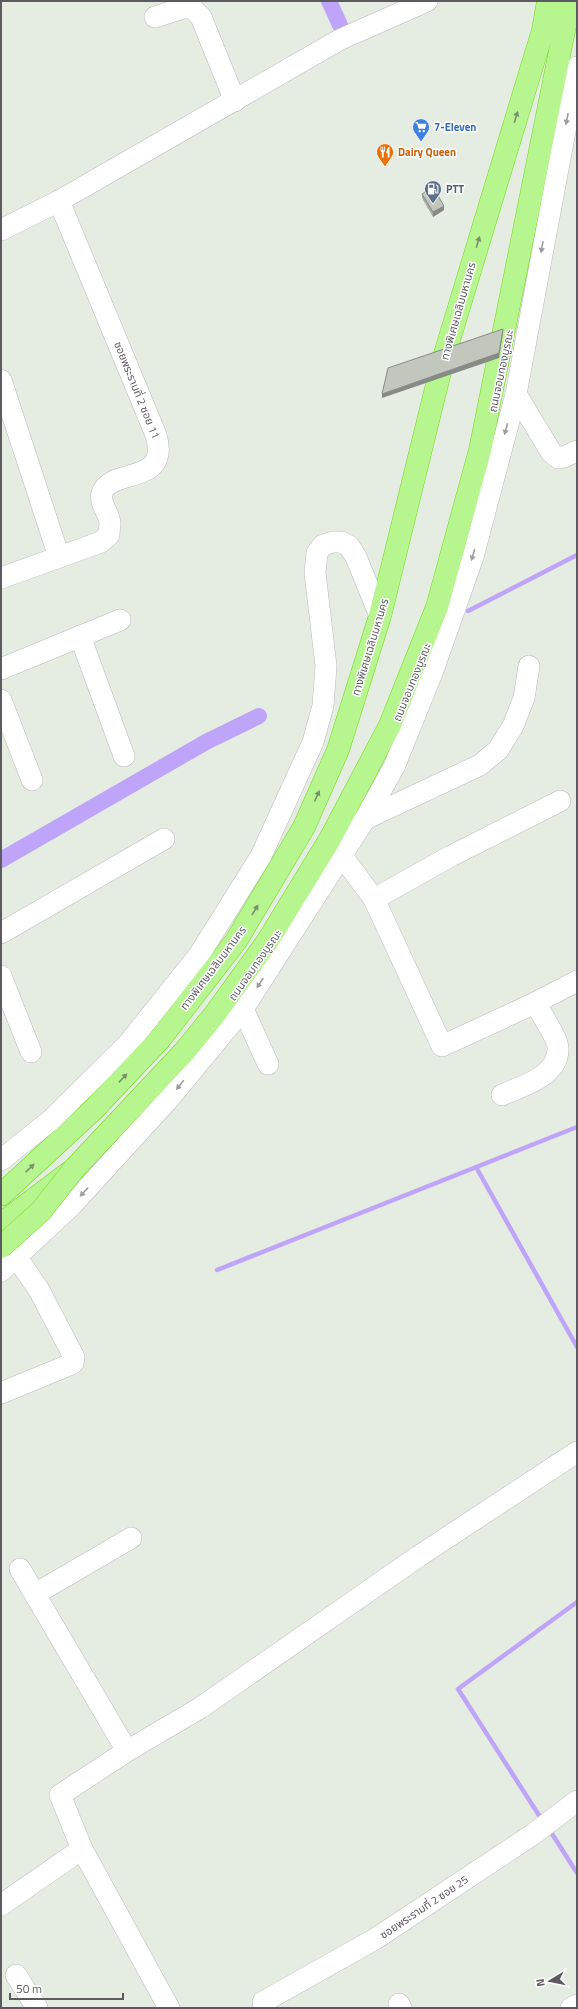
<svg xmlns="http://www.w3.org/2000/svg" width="578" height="2009" font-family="'Titillium Web','Noto Sans Thai',sans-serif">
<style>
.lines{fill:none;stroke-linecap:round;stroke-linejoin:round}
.stream{stroke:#bea5f9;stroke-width:4.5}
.canal{stroke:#bea5f9;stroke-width:16}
.minor-casing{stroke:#bcb9bf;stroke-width:22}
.highway-casing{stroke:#6cdd10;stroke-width:23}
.minor{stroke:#fff;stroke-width:21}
.highway{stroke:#b7f58f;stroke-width:22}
.highway-bridge-casing{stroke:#6cdd10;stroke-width:23;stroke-linecap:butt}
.highway-bridge{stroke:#b7f58f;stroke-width:22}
.wall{fill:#a7aba3}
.shaded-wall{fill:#888b85}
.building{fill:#c2c7be;stroke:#888b85}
.oneway{fill:#7c9071}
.oneway2{fill:#9e9ca0}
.labels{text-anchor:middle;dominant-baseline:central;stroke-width:3;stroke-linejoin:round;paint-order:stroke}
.shop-label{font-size:11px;font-weight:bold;fill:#366cbe;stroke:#fff;text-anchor:start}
.food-label{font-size:11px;font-weight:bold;fill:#c56008;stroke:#fff;text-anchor:start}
.service-label{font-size:11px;font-weight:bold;fill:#4e5e75;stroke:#fff;text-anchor:start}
.street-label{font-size:11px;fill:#5d5a61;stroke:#fff}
</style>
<rect width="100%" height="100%" fill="#e5ece1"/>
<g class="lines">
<!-- stream -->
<g class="stream">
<polyline points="468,611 577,555"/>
<polyline points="476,1167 577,1347"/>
<polyline points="217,1270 577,1127"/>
<polyline points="542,1820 458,1689 577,1602"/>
<polyline points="549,1829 577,1873"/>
</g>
<!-- canal -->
<g class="canal">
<polyline points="329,1 340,25"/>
<polyline points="1,860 206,742 259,716"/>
</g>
<!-- minor casing -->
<g class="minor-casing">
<g id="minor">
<polyline points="155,17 183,8 192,8 201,17 235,101"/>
<polyline points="1,230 59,201 339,40 427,1"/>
<polyline points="1,380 59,557"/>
<polyline points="516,394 551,452 558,458 564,457 577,451"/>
<path d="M1,578L101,542L109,535C109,531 110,526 110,523C109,512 99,504 102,493C111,467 171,486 156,435L59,201"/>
<polyline points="80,636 124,756"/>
<polyline points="1,669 120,620"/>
<polyline points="1,700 32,780"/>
<polyline points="365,819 480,765 498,750 513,726 524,698 529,666"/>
<polyline points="342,856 374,899 442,1046 535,1003 577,981"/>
<polyline points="374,899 451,856 560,801"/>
<polyline points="1,933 164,839"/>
<polyline points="1,976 31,1052"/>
<polyline points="243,1009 268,1064"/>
<path d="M502,1095C522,1086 557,1077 558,1050C559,1039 541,1014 535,1003"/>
<polyline points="1,1160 51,1120 128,1044 199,955 261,856 313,742 323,706 326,666 315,573 317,553 323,545 333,542 341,542 349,546 356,557 380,616"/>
<polyline points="1,1271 71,1206 167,1101 243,1009 365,819 394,767 432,673 473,557 516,394 577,67"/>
<polyline points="1,1393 69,1365 73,1363 74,1357 39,1290 17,1258"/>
<polyline points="20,1569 127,1751"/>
<polyline points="35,1594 131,1538"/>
<polyline points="1,1905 82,1849"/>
<polyline points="16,1975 37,2008"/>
<polyline points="263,2002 375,1939 532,1835 577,1801"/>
<polyline points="399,2004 401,2008"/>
<polyline points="169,2008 82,1849 60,1795 127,1751 200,1708 419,1556 577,1452"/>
<polyline points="571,2008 577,2005"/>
</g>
</g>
<!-- highway casing -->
<g class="highway-casing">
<g id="highway">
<polyline points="1,1195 93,1110 160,1039 236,941 304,827 338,750 380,616 443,360 543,30 548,1"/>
<polyline points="1,1224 74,1169 184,1052 215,1014 267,942 330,839 390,725 437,607 480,450 570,1"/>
</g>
</g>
<!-- minor -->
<use href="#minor" class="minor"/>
<!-- highway -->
<use href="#highway" class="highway"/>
<!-- highway-bridge casing -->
<g class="highway-bridge-casing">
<polyline id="highway-bridge" points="1,1247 41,1211 74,1169"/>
</g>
<!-- highway-bridge -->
<use href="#highway-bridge" class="highway-bridge"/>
</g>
<!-- wall -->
<polygon class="wall" points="422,194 444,210 433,217 422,198"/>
<!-- shaded-wall -->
<g class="shaded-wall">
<polygon points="444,206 444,210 433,217 433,212"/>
<polygon points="503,329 503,333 499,358 382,398 382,394"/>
</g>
<!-- building -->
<g class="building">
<polygon points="433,187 444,206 433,212 422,194"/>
<polygon points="503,329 499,353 382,394 388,368"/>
</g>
<!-- one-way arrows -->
<defs><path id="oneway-solid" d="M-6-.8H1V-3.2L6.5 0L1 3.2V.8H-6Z"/></defs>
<g class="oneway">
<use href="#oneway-solid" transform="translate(516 117) rotate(-73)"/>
<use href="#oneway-solid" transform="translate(478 242) rotate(-73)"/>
<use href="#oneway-solid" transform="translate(317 796) rotate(-66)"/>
<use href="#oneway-solid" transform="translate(255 910) rotate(-59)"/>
<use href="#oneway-solid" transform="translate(123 1078) rotate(-47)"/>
<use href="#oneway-solid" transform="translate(30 1168) rotate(-43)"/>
</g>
<g class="oneway2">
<use href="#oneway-solid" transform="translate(567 119) rotate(101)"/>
<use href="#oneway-solid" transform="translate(542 247) rotate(100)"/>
<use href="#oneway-solid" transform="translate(506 429) rotate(105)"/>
<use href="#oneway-solid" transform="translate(473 555) rotate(106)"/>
<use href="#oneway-solid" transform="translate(260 983) rotate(123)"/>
<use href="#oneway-solid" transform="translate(180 1085) rotate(129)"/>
<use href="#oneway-solid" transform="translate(84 1192) rotate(133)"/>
</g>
<!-- icons -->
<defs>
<g id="supermarket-pin" transform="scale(0.9)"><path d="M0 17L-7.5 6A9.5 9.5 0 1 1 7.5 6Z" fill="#3f7fe0" stroke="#fff"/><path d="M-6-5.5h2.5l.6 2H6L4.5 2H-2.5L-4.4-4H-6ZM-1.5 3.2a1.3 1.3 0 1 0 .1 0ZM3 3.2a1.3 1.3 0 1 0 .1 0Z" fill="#fff"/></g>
<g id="restaurant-pin" transform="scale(0.9)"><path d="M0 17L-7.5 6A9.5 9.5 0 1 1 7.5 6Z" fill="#e8710a" stroke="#fff"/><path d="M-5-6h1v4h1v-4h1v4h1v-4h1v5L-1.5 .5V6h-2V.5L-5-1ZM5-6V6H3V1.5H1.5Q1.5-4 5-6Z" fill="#fff"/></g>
<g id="fuel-pin" transform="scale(0.9)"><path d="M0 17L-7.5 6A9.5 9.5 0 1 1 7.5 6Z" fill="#5c6f8a" stroke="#fff"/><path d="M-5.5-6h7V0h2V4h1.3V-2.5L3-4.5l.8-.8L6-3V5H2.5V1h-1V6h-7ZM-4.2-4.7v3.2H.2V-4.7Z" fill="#fff"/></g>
</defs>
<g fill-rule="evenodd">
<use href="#supermarket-pin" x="421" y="127"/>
<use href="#restaurant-pin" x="385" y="152"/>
<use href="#fuel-pin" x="433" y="189"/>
</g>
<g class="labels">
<!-- shop labels -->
<g class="shop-label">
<text x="434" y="127">7-Eleven</text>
</g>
<!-- food labels -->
<g class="food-label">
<text x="398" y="152">Dairy Queen</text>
</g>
<!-- service labels -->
<g class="service-label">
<text x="446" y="189">PTT</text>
</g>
<!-- street labels -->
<g class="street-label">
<text transform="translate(458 311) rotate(-74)">ทางพิเศษเฉลิมมหานคร</text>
<text transform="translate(501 371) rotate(-78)">ถนนจอมทองบูรณะ</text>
<text transform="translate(137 390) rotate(68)">ซอยพระรามที่ 2 ซอย 11</text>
<text transform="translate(370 647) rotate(-73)">ทางพิเศษเฉลิมมหานคร</text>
<text transform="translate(412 682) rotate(-68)">ถนนจอมทองบูรณะ</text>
<text transform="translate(255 965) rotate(-55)">ถนนจอมทองบูรณะ</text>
<text transform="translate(213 968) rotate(-53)">ทางพิเศษเฉลิมมหานคร</text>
<text transform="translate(424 1907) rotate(-34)">ซอยพระรามที่ 2 ซอย 25</text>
</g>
</g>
<!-- border -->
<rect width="578" height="2009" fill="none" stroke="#5d5a61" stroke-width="4"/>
<!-- north arrow -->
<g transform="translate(550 1981) rotate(260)" stroke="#ffffff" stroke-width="3" paint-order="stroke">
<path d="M0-3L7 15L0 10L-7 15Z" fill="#5d5a61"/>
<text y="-6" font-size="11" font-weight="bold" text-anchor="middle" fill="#5d5a61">N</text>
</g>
<!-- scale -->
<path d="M10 1993v6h113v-6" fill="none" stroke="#5d5a61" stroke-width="2"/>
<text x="16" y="1993" font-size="12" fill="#5d5a61" stroke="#ffffff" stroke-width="3" paint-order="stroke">50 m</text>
</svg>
